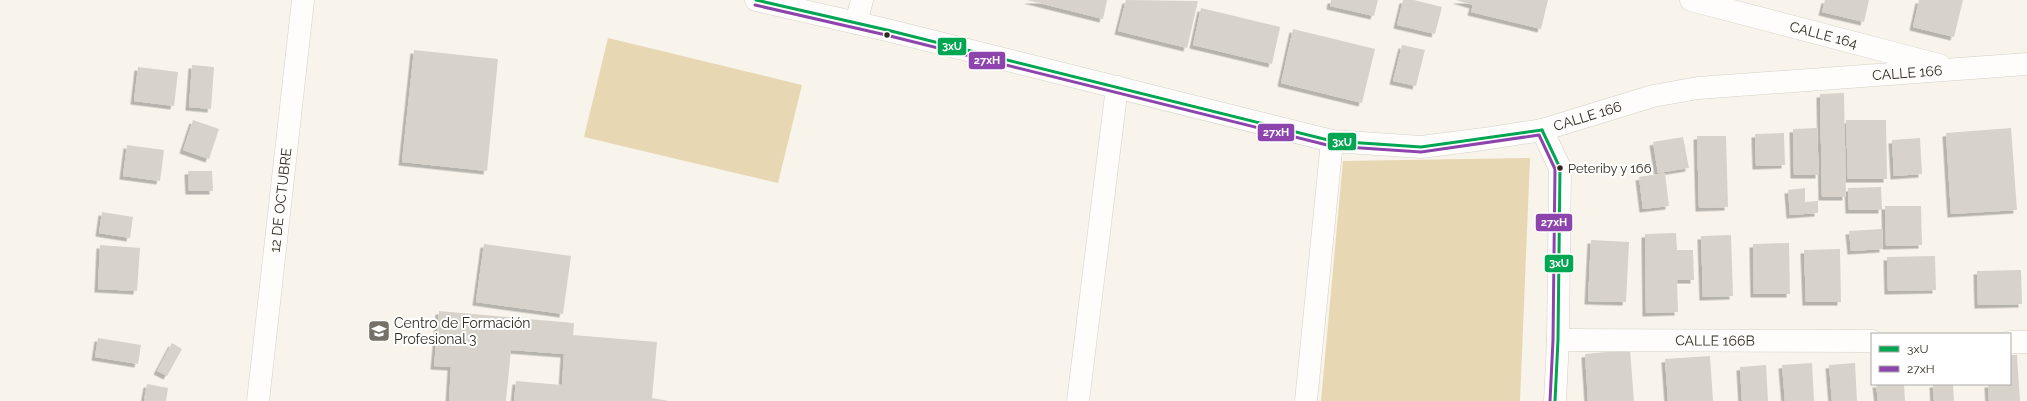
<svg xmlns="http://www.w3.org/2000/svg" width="2027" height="401" font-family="Raleway,sans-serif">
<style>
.green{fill:#e7d7b3}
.building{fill:#d7d3ca;filter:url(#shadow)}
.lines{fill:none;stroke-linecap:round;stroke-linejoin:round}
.street-casing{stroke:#d4d0c7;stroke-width:23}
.street{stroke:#fefdfc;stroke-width:22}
.bus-1-casing{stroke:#fff;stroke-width:6}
.bus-2-casing{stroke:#fff;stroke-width:6}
.bus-1{stroke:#00a651;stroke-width:3}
.bus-2{stroke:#8e44ad;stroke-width:3}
.bus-dot{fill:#2f2b21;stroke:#fff;stroke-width:1.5}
.labels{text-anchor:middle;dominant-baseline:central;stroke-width:4;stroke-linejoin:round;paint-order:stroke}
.bus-label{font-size:13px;fill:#2f2b21;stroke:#fff;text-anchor:start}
.street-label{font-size:14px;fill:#2f2b21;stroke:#fff}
.poi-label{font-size:14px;fill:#2f2b21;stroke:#fff;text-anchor:start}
.line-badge{stroke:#fff;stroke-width:1.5}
.badge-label{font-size:11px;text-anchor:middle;font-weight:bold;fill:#fff}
</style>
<defs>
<filter id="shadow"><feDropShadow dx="-3.5" dy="3.5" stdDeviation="0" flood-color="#0004"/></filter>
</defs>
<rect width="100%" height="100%" fill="#f8f4eb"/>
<!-- green -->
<g class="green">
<polygon points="608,38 802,85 778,183 584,137"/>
<polygon points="1530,158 1520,401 1321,401 1343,161"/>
</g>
<!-- building -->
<g class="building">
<polygon points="1027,0 1107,0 1103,19"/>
<polygon points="1126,0 1198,1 1187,48 1118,31"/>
<polygon points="1331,0 1378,0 1374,16 1330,6"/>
<polygon points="1403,0 1414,0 1442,7 1435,34 1397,25"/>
<polygon points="1456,0 1548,0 1541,29 1471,12 1473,5"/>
<polygon points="1825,0 1869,0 1864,22 1822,12"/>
<polygon points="1919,0 1963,0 1954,37 1913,27"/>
<polygon points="1201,8 1280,27 1272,64 1193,45"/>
<polygon points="1293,29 1375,49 1362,103 1281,83"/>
<polygon points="1402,45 1425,50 1416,86 1393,81"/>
<polygon points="414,50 498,59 487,171 402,162"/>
<polygon points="192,65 214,67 211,109 189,107"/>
<polygon points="138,67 178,72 174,106 134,101"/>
<polygon points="1844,93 1846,197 1822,197 1820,94"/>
<polygon points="193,120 219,129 209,159 183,150"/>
<polygon points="1846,120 1886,120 1887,179 1848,179"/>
<polygon points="1817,128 1819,175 1794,175 1793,129"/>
<polygon points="2011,128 2017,210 1951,214 1946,133"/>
<polygon points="1784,133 1785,165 1756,166 1755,134"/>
<polygon points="1697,136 1726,136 1728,207 1699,208"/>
<polygon points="1683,137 1689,168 1658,173 1653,142"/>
<polygon points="1920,138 1922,174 1894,176 1892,140"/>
<polygon points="127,145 164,150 160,181 123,176"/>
<polygon points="188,171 212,171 213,191 189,191"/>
<polygon points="1665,173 1669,206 1643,209 1639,177"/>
<polygon points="1881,187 1882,210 1849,210 1848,188"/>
<polygon points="1805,188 1805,202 1818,201 1818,213 1790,215 1788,190"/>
<polygon points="1885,206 1921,206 1922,245 1886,246"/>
<polygon points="102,212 133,217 130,238 99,233"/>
<polygon points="1882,229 1883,249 1851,251 1849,231"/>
<polygon points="1676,233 1677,250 1693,250 1694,280 1677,280 1678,312 1646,313 1645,234"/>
<polygon points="1731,235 1733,296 1703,297 1701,236"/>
<polygon points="1591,240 1629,242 1626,302 1588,301"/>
<polygon points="1789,243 1790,294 1754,294 1753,244"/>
<polygon points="484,244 571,256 563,314 476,302"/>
<polygon points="100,245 140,248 137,291 98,289"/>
<polygon points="1840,249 1841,302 1806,302 1804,250"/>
<polygon points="1935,256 1936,290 1888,291 1887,257"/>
<polygon points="2021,270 2022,304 1978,305 1977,271"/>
<polygon points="439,311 574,323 573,335 657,342 652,398 669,401 514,401 516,381 562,385 564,354 511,350 506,401 449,401 451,367 434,366"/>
<polygon points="98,338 141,345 138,364 95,357"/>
<polygon points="172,343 182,349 167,376 157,371"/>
<polygon points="1630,350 1634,401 1588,401 1585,354"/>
<polygon points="2010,355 2017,355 2020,401 1989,401 1988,384 2010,384"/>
<polygon points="1710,356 1713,401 1668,401 1665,359"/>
<polygon points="1812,363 1814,401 1785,401 1782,365"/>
<polygon points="1855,363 1857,401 1832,401 1829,365"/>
<polygon points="1766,365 1768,401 1742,401 1740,367"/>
<polygon points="147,384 168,388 166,401 144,401"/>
<polygon points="1876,384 1904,384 1905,401 1878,401"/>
<polygon points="1933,384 1953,384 1954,401 1934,401"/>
</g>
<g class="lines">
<!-- street casing -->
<g class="street-casing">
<g id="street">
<path id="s1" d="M756,0L887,30L1332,141L1421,147L1484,139L1542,130L1653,96L1698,88L2027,64"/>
<path id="s2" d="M1691,0L1939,65"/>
<polyline points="856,23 862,0"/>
<polyline points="1542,130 1560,168 1558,340 1555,401"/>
<path id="s3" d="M1558,340L1872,341"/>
<polyline points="2010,342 2027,342"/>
<path id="s4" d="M258,401L303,0"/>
<polyline points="1078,401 1117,87"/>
<polyline points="1306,401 1332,141"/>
</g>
</g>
<!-- street -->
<use href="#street" class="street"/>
<!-- bus-1 casing -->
<g class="bus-1-casing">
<g id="bus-1">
<polyline points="756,0 887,30 1332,141 1421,147 1542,130"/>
<polyline points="1542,130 1560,168 1558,340 1555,401"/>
</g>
</g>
<!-- bus-2 casing -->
<g class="bus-2-casing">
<polyline id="bus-2" points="755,5 886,35 1331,146 1421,152 1539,135 1555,169 1553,340 1550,401"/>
</g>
<!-- bus-1 -->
<use href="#bus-1" class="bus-1"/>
<!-- bus-2 -->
<use href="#bus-2" class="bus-2"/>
</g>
<!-- icons -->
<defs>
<g id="school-square" transform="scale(1.15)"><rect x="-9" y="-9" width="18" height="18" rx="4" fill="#757168" stroke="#fff"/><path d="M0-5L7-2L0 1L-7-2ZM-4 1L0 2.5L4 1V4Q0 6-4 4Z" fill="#fff"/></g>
</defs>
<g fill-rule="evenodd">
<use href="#school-square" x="379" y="331"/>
</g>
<!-- markers -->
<g class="bus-dot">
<circle cx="887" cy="35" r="3.5"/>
<circle cx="1560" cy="168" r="3.5"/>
</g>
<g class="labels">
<!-- bus labels -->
<g class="bus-label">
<text x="1568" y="168">Peteriby y 166</text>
</g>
<!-- street labels -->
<g class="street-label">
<text stroke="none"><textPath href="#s2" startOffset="137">CALLE 164</textPath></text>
<text stroke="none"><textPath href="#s1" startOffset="1176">CALLE 166</textPath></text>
<text stroke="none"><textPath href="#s1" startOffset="852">CALLE 166</textPath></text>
<text stroke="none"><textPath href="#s4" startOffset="202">12 DE OCTUBRE</textPath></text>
<text stroke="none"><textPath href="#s3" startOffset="157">CALLE 166B</textPath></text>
</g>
<!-- poi labels -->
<g class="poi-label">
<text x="394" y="323">Centro de Formación<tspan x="394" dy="16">Profesional 3</tspan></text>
</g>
</g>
<g class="line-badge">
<rect x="937" y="37" width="30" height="19" rx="4" fill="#00a651"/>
<rect x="968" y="51" width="38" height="19" rx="4" fill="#8e44ad"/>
<rect x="1257" y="123" width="38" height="19" rx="4" fill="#8e44ad"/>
<rect x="1327" y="132" width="30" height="19" rx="4" fill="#00a651"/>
<rect x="1535" y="213" width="38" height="19" rx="4" fill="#8e44ad"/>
<rect x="1544" y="254" width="30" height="19" rx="4" fill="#00a651"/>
</g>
<g class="badge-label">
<text x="952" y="50">3xU</text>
<text x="987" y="64">27xH</text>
<text x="1276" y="136">27xH</text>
<text x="1342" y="146">3xU</text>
<text x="1554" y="226">27xH</text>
<text x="1559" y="267">3xU</text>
</g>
<!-- legend -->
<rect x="1871" y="333" width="140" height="52" fill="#ffffff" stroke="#acaaa6"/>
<rect x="1879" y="346" width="20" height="6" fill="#00a651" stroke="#acaaa6"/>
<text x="1907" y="353" font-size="12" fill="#2f2b21">3xU</text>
<rect x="1879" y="366" width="20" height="6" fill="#8e44ad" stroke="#acaaa6"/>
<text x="1907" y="373" font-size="12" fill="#2f2b21">27xH</text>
</svg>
